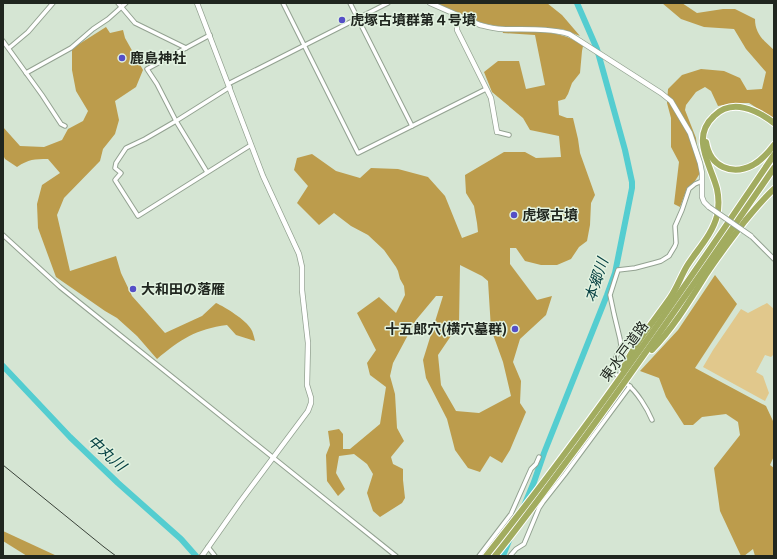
<svg xmlns="http://www.w3.org/2000/svg" width="777" height="559" font-family="Ubuntu,'Noto Sans JP',sans-serif">
<style>
.green{fill:#e1c88c}
.forest{fill:#bc9c4c;fill-rule:evenodd}
.lines{fill:none;stroke-linecap:round;stroke-linejoin:round}
.river{stroke:#54cdd0;stroke-width:6}
.minor-casing{stroke:#93a291;stroke-width:5.5}
.tertiary-casing{stroke:#93a291;stroke-width:6}
.motorway-casing{stroke:#fff;stroke-width:8}
.minor{stroke:#fff;stroke-width:3.5}
.tertiary{stroke:#fff;stroke-width:4.5}
.motorway{stroke:#a2ac5f;stroke-width:6}
.rail{stroke:#3a4239;stroke-width:1}
.tertiary-bridge-casing{stroke:#93a291;stroke-width:6;stroke-linecap:butt}
.tertiary-bridge{stroke:#fff;stroke-width:4.5}
.poi-dot{fill:#554fc7;stroke:#e2f2e0;stroke-width:1.5}
.labels{text-anchor:middle;dominant-baseline:central;stroke-width:3;stroke-linejoin:round;paint-order:stroke}
.poi-label{font-size:14px;font-weight:bold;fill:#20261f;stroke:#e2f2e0;text-anchor:start}
.street-label{font-size:14px;fill:#20261f;stroke:#e2f2e0}
.water-label{font-size:15px;font-style:italic;fill:#023d3f;stroke:#e2f2e0}
</style>
<rect width="100%" height="100%" fill="#d5e5d3"/>
<!-- green -->
<polygon class="green" points="767,303 774,309 774,354 771,357 765,355 756,372 763,376 769,393 765,401 703,367 713,350 741,309 748,313"/>
<!-- forest -->
<g class="forest">
<polygon points="436,3 547,3 562,15 580,36 562,29 502,27 482,23"/>
<path d="M662,3H682L697,13L723,9H735L755,19C755,34 764,41 774,50V119L749,103H735L718,106L711,91L705,87L696,92L686,105L685,110L696,138L700,173L695,181L686,191L680,207L674,204L679,162L671,147V118L667,103L668,89L682,75L701,69L724,71L740,78L747,90L762,89L766,72L746,49L734,29L704,27L681,19Z"/>
<path d="M106,27L110,33L123,30L125,38L143,70L136,87L115,101L119,120L115,134L103,149L100,161L64,198L57,215L70,271L116,256L121,273L132,296L165,333L202,316L216,303C225,307 246,320 251,329C253,332 254,337 255,341L236,335L227,325C196,329 181,339 157,359L137,336L117,318L105,311L56,277L38,228L37,204L42,185L60,173L48,159C34,159 29,159 17,167L5,159L3,155V127L20,146L44,147L62,140L68,129L83,121L88,111L76,91L72,70V50L76,46Z"/>
<path d="M502,30C521,31 546,30 564,36C571,38 577,42 583,46L582,51L580,73L572,83L568,94L565,99L558,101L559,115L567,118H573L578,139L580,153L595,195L591,203L590,225L587,241L579,247L571,259L557,265H541L525,261L516,248H510V264L537,300L552,296L546,315L520,339L513,362L521,381L520,403L526,412L510,450L502,463L490,456L480,472L468,468L455,450L447,419L426,378L423,360L443,296H436L416,320L393,363L390,376L395,394L397,428L404,441L391,457L393,464L403,469V480L405,498L402,503L380,517L373,511L367,493L373,474L367,464L354,454L339,456L336,473L345,489L338,496L327,481L326,455L330,445L328,431L339,429L343,434V449H350L380,424L386,387L370,375L367,363L376,350L357,313L379,297L396,313L405,295L404,286L400,279L398,271L396,267L384,250L368,235L351,226L334,213L319,225L297,203L308,186L294,170L297,158L312,154L336,171L360,178L371,168L398,169L428,177L445,196L462,238L478,232L477,223L474,206L466,193L465,175L504,152H525L536,158L561,157L559,136L530,130L523,118L492,92L484,72L498,61H519L526,89L545,85L535,35L503,33ZM460,265L482,276L488,281L491,329L503,362L511,396L479,413L456,411L441,385L438,355L459,324Z"/>
<polygon points="715,275 737,304 695,368 766,406 773,421 774,421 774,456 770,465 774,468 774,556 755,556 753,549 744,556 741,556 720,511 714,468 740,435 738,422 726,414 702,417 693,425 684,425 666,397 659,378 640,371 678,330"/>
<polygon points="3,531 57,556 27,556 3,541"/>
</g>
<g class="lines">
<!-- river -->
<g class="river">
<polyline points="3,366 70,437 118,483 181,539 196,556"/>
<polyline points="514,530 534,482 544,453 607,295 615,273 632,188 632,182 625,150 597,49 577,3"/>
<polyline points="503,556 510,538"/>
</g>
<!-- minor casing -->
<g class="minor-casing">
<g id="minor">
<polyline points="118,3 135,23 186,48"/>
<polyline points="283,3 358,153 486,89"/>
<polyline points="350,3 412,126"/>
<polyline points="3,41 42,95 61,124 65,126"/>
<polyline points="9,48 28,32 53,3"/>
<polyline points="26,73 71,48 93,29 108,19 126,3"/>
<polyline points="228,84 388,3"/>
<polyline points="230,87 176,121 145,139 126,148 116,163 115,168 121,173 115,180 138,216 251,145"/>
<polyline points="497,132 509,135"/>
<polyline points="207,172 176,121 157,84 147,69 210,35"/>
<polyline points="3,235 60,287 396,556"/>
<polyline points="751,236 774,259"/>
<polyline points="618,376 613,372 612,366 621,346 620,339 614,314 610,295 618,270 635,268 654,263 661,261 669,256 675,246 676,243 675,226 682,210 689,189 695,184 702,181"/>
<path d="M627,384C637,392 647,408 652,420"/>
<polyline points="208,547 215,556"/>
<polyline points="479,556 511,514 531,469 536,464 539,457"/>
<polyline points="510,556 516,549 524,544 539,508 543,502 565,474 630,386"/>
</g>
</g>
<!-- tertiary casing -->
<g class="tertiary-casing">
<g id="tertiary">
<polyline points="197,3 263,176 299,254 302,267 302,290 308,343 307,385 311,398 311,403 308,411 240,502 202,556"/>
<path d="M430,3L480,25C488,27 495,29 502,29C525,30 548,28 569,34L661,93L671,101L690,133L700,163L702,173V197L704,202L709,207"/>
<polyline points="459,16 457,21 457,30 491,98 497,132"/>
</g>
</g>
<!-- motorway casing -->
<g class="motorway-casing">
<g id="motorway">
<path d="M706,142C710,167 732,176 753,165C762,160 768,153 774,145"/>
<path d="M652,350C674,327 690,300 707,273C719,255 732,238 745,221C754,210 763,199 774,189"/>
<path d="M623,369C635,343 654,321 670,298C677,288 681,276 687,266C697,250 712,235 717,216C719,207 719,198 717,189C711,165 690,138 714,116C732,98 757,110 774,123"/>
<path d="M486,556C589,427 682,291 774,155"/>
<path d="M495,556C524,520 551,482 579,445C646,354 710,261 774,168"/>
</g>
</g>
<!-- minor -->
<use href="#minor" class="minor"/>
<!-- tertiary -->
<use href="#tertiary" class="tertiary"/>
<!-- motorway -->
<use href="#motorway" class="motorway"/>
<!-- rail -->
<polyline class="rail" points="3,465 104,547 116,556"/>
<!-- tertiary-bridge casing -->
<g class="tertiary-bridge-casing">
<polyline id="tertiary-bridge" points="709,207 751,236"/>
</g>
<!-- tertiary-bridge -->
<use href="#tertiary-bridge" class="tertiary-bridge"/>
</g>
<!-- markers -->
<g class="poi-dot">
<circle cx="342" cy="20" r="4"/>
<circle cx="122" cy="58" r="4"/>
<circle cx="514" cy="215" r="4"/>
<circle cx="133" cy="289" r="4"/>
<circle cx="515" cy="329" r="4"/>
</g>
<g class="labels">
<!-- poi labels -->
<g class="poi-label">
<text x="350" y="20">虎塚古墳群第４号墳</text>
<text x="130" y="58">鹿島神社</text>
<text x="522" y="215">虎塚古墳</text>
<text x="141" y="289">大和田の落雁</text>
<text x="507" y="329" text-anchor="end">十五郎穴(横穴墓群)</text>
</g>
<!-- street labels -->
<g class="street-label">
<text transform="translate(624 351) rotate(-54)">東水戸道路</text>
</g>
<!-- water labels -->
<g class="water-label">
<text transform="translate(596 280) rotate(-72)">本郷川</text>
<text transform="translate(107 453) rotate(42)">中丸川</text>
</g>
</g>
<!-- border -->
<rect width="777" height="559" fill="none" stroke="#20261f" stroke-width="8"/>
</svg>
